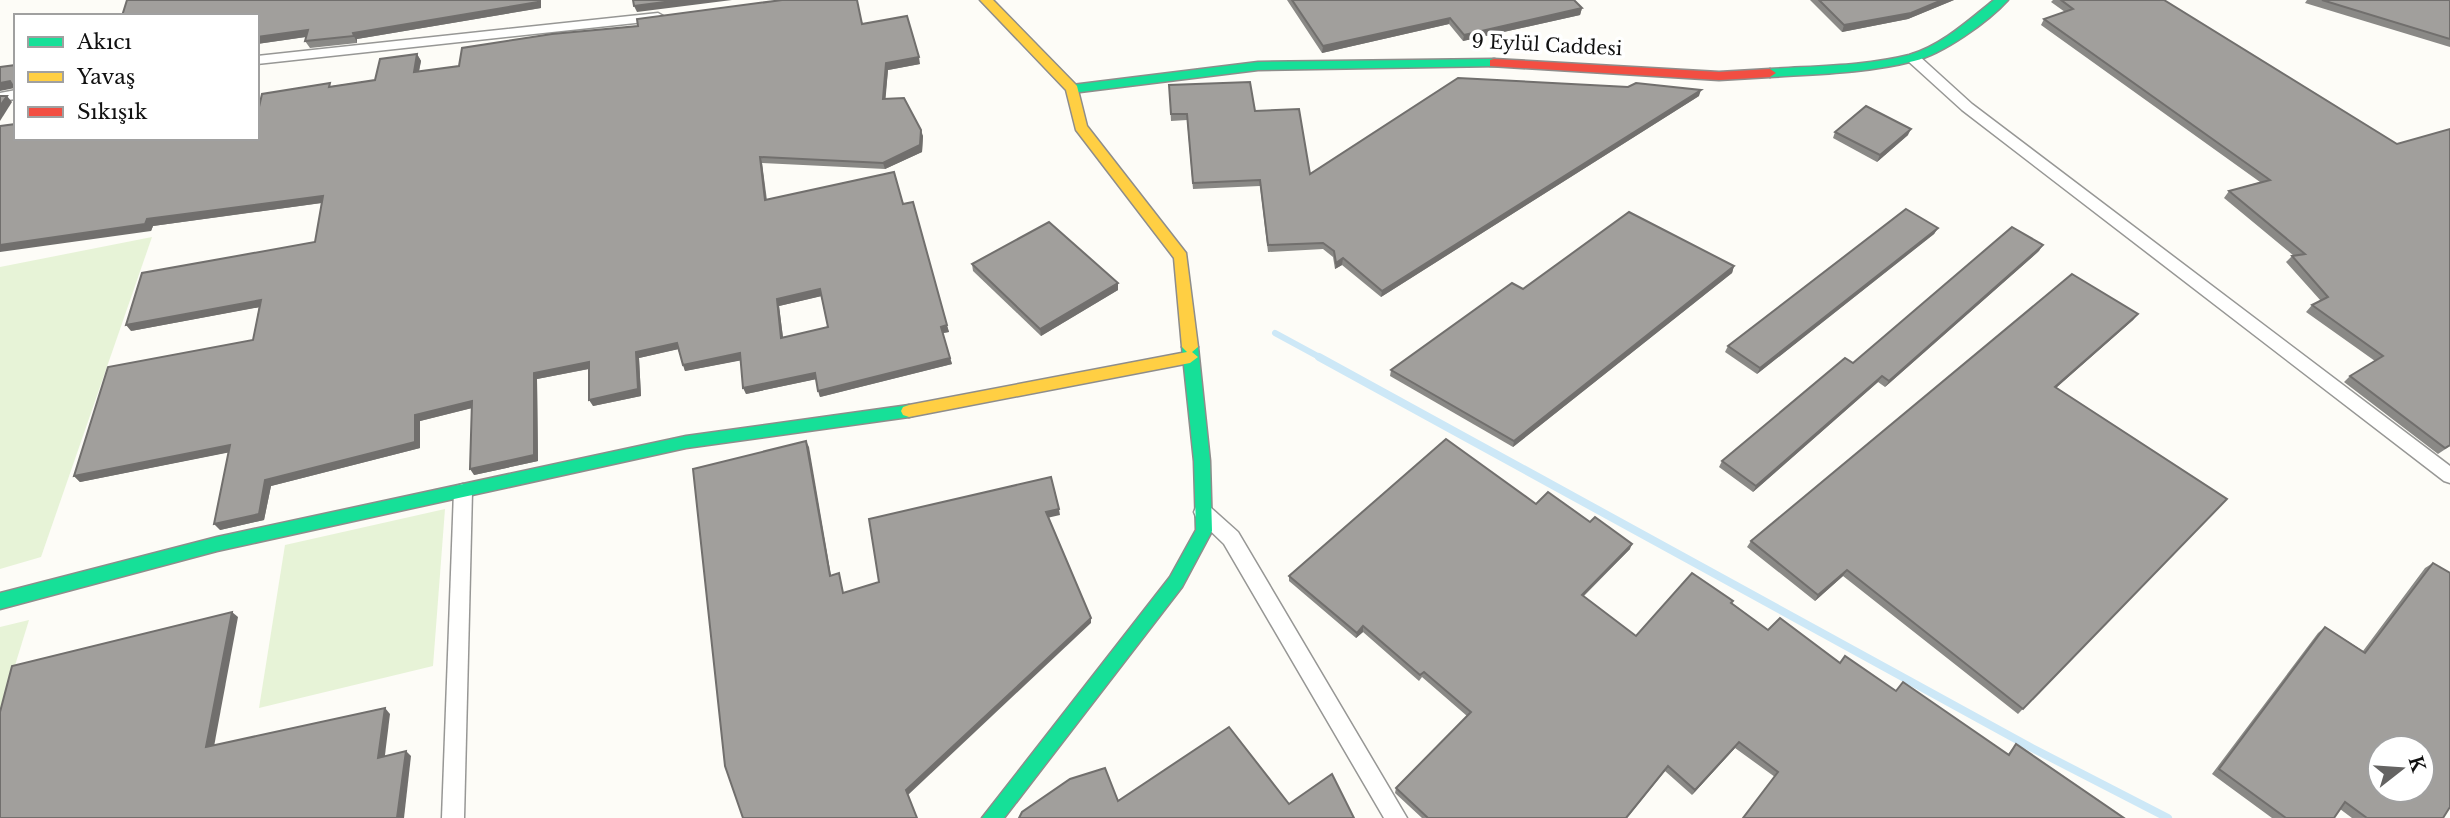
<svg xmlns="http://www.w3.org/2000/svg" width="2450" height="818" font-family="'Libre Baskerville',serif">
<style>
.green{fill:#e7f3d7}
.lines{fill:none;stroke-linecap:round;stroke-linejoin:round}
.stream-far1{stroke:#cde8f7;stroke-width:6}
.stream{stroke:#cde8f7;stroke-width:8}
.street-casing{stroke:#979795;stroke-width:3}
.fast-casing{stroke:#8e8d8b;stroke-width:3}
.slow-casing{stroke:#8e8d8b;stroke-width:3}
.jam-casing{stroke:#8e8d8b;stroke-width:3}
.street{fill:#fffffe;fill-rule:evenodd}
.fast{fill:#16e098;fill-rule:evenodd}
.slow{fill:#ffcf43;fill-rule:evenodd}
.jam{fill:#f24e42;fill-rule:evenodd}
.wall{fill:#8a8986;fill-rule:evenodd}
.shaded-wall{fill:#716f6d}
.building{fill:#a19f9c;stroke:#716f6d;stroke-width:2;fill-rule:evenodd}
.labels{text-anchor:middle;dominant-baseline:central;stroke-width:7;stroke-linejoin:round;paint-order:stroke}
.far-street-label{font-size:19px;fill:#111;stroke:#fff}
</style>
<rect width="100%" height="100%" fill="#fdfcf7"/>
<!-- green -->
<g class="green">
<polygon points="152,237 41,557 0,569 0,267"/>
<polygon points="445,509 433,666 259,708 285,545"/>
<polygon points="29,620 0,714 0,627"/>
</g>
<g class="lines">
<!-- stream-far1 -->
<polyline class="stream-far1" points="1275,333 1323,359"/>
<!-- stream -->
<polyline class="stream" points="1319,357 2032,748 2168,818"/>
<!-- street casing -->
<g class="street-casing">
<g id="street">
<polygon points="658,13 665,17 663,20 257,64 257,56"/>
<polygon points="1913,54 1918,55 1972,104 2450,466 2450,483 2444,481 1962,110 1908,61 1906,58"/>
<polygon points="16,90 16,99 0,101 0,93"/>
<polygon points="463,484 469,486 472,491 464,818 442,818 454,491 457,486"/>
<polygon points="1203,504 1210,507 1238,532 1407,818 1384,818 1224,544 1196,517 1194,512 1196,507"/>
</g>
</g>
<!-- fast casing -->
<g class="fast-casing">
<g id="fast">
<path d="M1994,0H2008C1988,22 1943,54 1914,61C1868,73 1817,74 1770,77L1764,73L1770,69C1814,66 1866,66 1909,55C1941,46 1969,20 1994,0Z"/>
<polygon points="1494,59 1498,60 1498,66 1258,70 1072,93 1066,89 1072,85 1258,62"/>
<polygon points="1190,341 1198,347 1210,461 1212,531 1182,587 1004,818 982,818 1170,577 1196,530 1194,461 1182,347"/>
<polygon points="909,405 915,407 917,411 915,415 909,417 686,448 217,551 0,609 0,593 217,537 686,436"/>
</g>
</g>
<!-- slow casing -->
<g class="slow-casing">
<polygon id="slow" points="980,0 993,0 1077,86 1087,126 1186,253 1198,347 1192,352 1198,357 1190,363 909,417 903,415 901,411 903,407 909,405 1187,352 1182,347 1174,258 1076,130 1066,90"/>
</g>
<!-- jam casing -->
<g class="jam-casing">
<polygon id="jam" points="1494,59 1719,72 1770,69 1776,73 1770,77 1719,80 1490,66 1490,60"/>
</g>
<!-- street -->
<use href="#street" class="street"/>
<!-- fast -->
<use href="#fast" class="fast"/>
<!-- slow -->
<use href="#slow" class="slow"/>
<!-- jam -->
<use href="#jam" class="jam"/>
</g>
<!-- wall -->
<g class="wall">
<polygon points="1287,0 1574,0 1582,8 1580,15 1463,41 1449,24 1322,53"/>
<polygon points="1810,0 1954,0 1908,19 1842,32"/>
<polygon points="2053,0 2164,0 2450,446 2438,454 2344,382 2350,376 2375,361 2306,312 2312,305 2321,301 2286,262 2292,256 2294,256 2224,198 2229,191 2260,182 2041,25 2044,19 2065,12 2051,2"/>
<polygon points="2307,0 2450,0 2450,47 2305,3"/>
<polygon points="541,8 357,39 357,43 310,48 305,41 306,37 257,44 257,16"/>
<path d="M862,24L920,64L888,70L885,99L923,136L922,152L885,169L762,163L767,200L903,204L949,332L943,333L952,364L820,397L816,379L746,394L741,360L685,371L678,349L639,358L641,396L593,406L589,369L537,379L538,461L474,475L472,408L420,421V448L271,486L264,520L220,530L229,452L80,482L74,476L253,340L259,307L131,331L315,242L322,203L153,226L151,231L16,124L257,138L332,86L375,80L417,54L421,61L419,72ZM821,296L828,327L783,338L779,306Z"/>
<polygon points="1169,85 1255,111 1310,174 1699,96 1381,297 1342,265 1335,269 1333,257 1323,249 1268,252 1260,186 1193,189 1187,120 1171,121"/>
<polygon points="1835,132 1908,135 1877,162 1833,138"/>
<polygon points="1938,228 1934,234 1757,374 1725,352 1728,346"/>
<polygon points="2039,251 1885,387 1878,382 1753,492 1719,467 1722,461"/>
<polygon points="972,264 1118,290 1041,336 973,271"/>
<polygon points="1734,266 1732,273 1513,447 1390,376 1391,370 1523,289"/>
<polygon points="2138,314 2133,320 2056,388 2227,499 2018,714 1843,576 1815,601 1747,547 1751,541"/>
<polygon points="1536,504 1590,522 1630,549 1584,596 1636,636 1732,603 1768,630 1840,663 1896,691 2008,754 2016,744 2124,818 1775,777 1735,748 1692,795 1665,771 1627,818 1422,818 1395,793 1396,788 1467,716 1422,677 1419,681 1363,632 1356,638 1289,581 1289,576"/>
<polygon points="2433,563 2443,818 2352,818 2340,809 2334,818 2272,818 2212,774 2318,633 2325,627 2363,651 2425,568"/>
</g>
<!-- shaded-wall -->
<g class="shaded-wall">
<polygon points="538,0 541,0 541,8 357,39 357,43 354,36 353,33"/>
<polygon points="680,0 732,0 637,12 634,6"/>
<polygon points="1942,0 1954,0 1908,19 1842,32 1844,25"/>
<polygon points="1582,8 1580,15 1463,41 1464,35"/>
<polygon points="1450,18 1449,24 1322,53 1323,46"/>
<polygon points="308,30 312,36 257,44 257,37"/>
<polygon points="417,54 421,61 417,79 414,72"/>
<polygon points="919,57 920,64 888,70 885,105 883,99 886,63"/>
<polygon points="10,81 16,85 16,89 15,88 0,91 0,83"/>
<polygon points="1701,90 1699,96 1381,297 1382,291"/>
<polygon points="7,96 12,102 0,121 0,106"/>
<polygon points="1911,129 1908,135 1877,162 1880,155"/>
<polygon points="921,130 923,136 922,152 885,169 883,163"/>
<polygon points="760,157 762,163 767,207 765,200"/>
<polygon points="323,196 328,202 153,226 151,231 0,252 0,245 147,219"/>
<polygon points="1938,228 1934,234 1757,374 1760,368"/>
<polygon points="2043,245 2039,251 1885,387 1889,381"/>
<polygon points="1343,258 1342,265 1335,269 1336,263"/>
<polygon points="1734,266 1732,273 1513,447 1514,441"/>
<polygon points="1118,283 1118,290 1041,336 1040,329"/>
<polygon points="820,289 822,296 779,306 784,345 781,338 777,299"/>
<polygon points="261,300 266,306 131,331 126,325"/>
<polygon points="2138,314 2133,320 2050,393 2055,387"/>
<polygon points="947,325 949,332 943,333 941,327"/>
<polygon points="677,343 679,349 639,358 641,396 593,406 589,400 636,352"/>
<polygon points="740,353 743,360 685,371 683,365"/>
<polygon points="950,358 952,364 820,397 818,391"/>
<polygon points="589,362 593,368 537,379 538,461 474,475 470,469 534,373"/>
<polygon points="815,373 817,379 746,394 743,388"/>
<polygon points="1882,376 1878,382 1753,492 1756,486"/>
<polygon points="472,401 476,407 420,421 420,448 271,486 264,520 220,530 214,524 265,480 415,415"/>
<polygon points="806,441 809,447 832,581 830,576"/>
<polygon points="230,445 236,451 80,482 74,476"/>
<polygon points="1059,509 1060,515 1047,518 1046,512"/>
<polygon points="1632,544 1630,549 1579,600 1582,595"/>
<polygon points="1847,570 1843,576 1815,601 1818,595"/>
<polygon points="232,612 238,617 213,752 206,747"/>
<polygon points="1091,618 1091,623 908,795 906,790"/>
<polygon points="1363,626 1363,632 1356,638 1357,633"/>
<polygon points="385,708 390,714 384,763 378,758"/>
<polygon points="1739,742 1735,748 1692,795 1695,790"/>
<polygon points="406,751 411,756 404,818 397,818"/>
</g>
<!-- building -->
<g class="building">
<polygon points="127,0 538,0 538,2 353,33 354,36 305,41 308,30 257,37 257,16 122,16"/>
<polygon points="633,0 680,0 634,6"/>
<path d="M782,0H857L862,24L907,16L919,57L886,63L883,99L904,98L921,130L920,145L883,163L760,157L765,200L894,172L903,204L913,202L947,325L941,327L950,358L818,391L815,373L743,388L740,353L683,365L677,343L636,352L638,389L589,400V362L534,373V455L470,469L472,401L415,415V442L265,480L259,514L214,524L230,445L74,476L108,367L253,340L261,300L126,325L142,273L315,242L323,196L147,219L145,224L0,245V126L16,124V138H257V107H259L262,94L330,83L329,87L375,80L380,59L417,54L414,72L459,66L462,48L552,34L638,26L637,19ZM820,289L828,327L781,338L777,299Z"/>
<polygon points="1292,0 1574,0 1582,8 1464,35 1450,18 1323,46"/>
<polygon points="1819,0 1942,0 1911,13 1844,25"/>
<polygon points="2061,0 2164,0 2397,144 2450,129 2450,445 2445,448 2350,376 2383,356 2312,305 2328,297 2292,256 2305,254 2229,191 2270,180 2044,19 2073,9"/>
<polygon points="2322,0 2450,0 2450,39"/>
<polygon points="16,65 16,85 13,86 10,81 0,83 0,67"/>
<polygon points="1458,78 1628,87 1636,83 1701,90 1382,291 1343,258 1336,263 1334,251 1323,243 1268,245 1260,180 1193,183 1187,114 1171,114 1169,85 1250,82 1255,111 1299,109 1310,174"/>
<polygon points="0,96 7,96 0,106"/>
<polygon points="1866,106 1911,129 1880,155 1835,132"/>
<polygon points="1906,209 1938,228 1760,368 1728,346"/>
<polygon points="1629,212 1734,266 1514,441 1391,370 1512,283 1523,289"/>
<polygon points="1049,222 1118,283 1040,329 972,264"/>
<polygon points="2012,227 2043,245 1889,381 1882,376 1756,486 1722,461 1845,358 1853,363"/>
<polygon points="2072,274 2138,314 2055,387 2227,499 2023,709 1847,570 1818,595 1751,541"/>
<polygon points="1446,439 1536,504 1548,492 1590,522 1595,517 1632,544 1582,595 1636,636 1692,573 1733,601 1731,603 1768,630 1780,618 1840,663 1845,656 1896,691 1903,682 2009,755 2016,744 2124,818 1743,818 1778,772 1739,742 1695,790 1668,766 1626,818 1428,818 1396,788 1471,712 1424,672 1420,675 1363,626 1357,633 1289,576"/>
<polygon points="806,441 830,576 839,573 843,593 879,582 869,519 1051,477 1059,509 1046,512 1091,618 906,790 917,818 743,818 725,766 693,469"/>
<path d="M2433,563L2450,573V807L2443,818H2367L2345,802L2334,818H2286L2219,769L2325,627L2365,653ZM2380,748H2422V790H2380Z"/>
<polygon points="232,612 206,747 385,708 378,758 406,751 397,818 0,818 0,712 12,666"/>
<polygon points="1229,727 1289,804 1332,774 1354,818 1019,818 1022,812 1070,779 1105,768 1118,801"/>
</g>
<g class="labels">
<!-- far-street labels -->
<g class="far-street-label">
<text transform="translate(1547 45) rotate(3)">9 Eylül Caddesi</text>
</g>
</g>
<!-- legend -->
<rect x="14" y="14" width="245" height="126" fill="#ffffff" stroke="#a0a0a0" stroke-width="2"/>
<rect x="28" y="37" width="35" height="10" fill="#16e098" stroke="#a0a0a0" stroke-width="2"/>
<text x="77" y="49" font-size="21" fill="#111111">Akıcı</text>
<rect x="28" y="72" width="35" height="10" fill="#ffcf43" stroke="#a0a0a0" stroke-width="2"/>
<text x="77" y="84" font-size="21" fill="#111111">Yavaş</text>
<rect x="28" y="107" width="35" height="10" fill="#f24e42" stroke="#a0a0a0" stroke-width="2"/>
<text x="77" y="119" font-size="21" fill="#111111">Sıkışık</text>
<!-- north arrow -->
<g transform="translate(2401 769) rotate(73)"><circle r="33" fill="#ffffff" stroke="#a0a0a0" stroke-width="2"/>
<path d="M0-5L12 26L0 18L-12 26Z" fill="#646362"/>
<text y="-10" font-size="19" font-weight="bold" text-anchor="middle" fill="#111111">K</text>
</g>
</svg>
